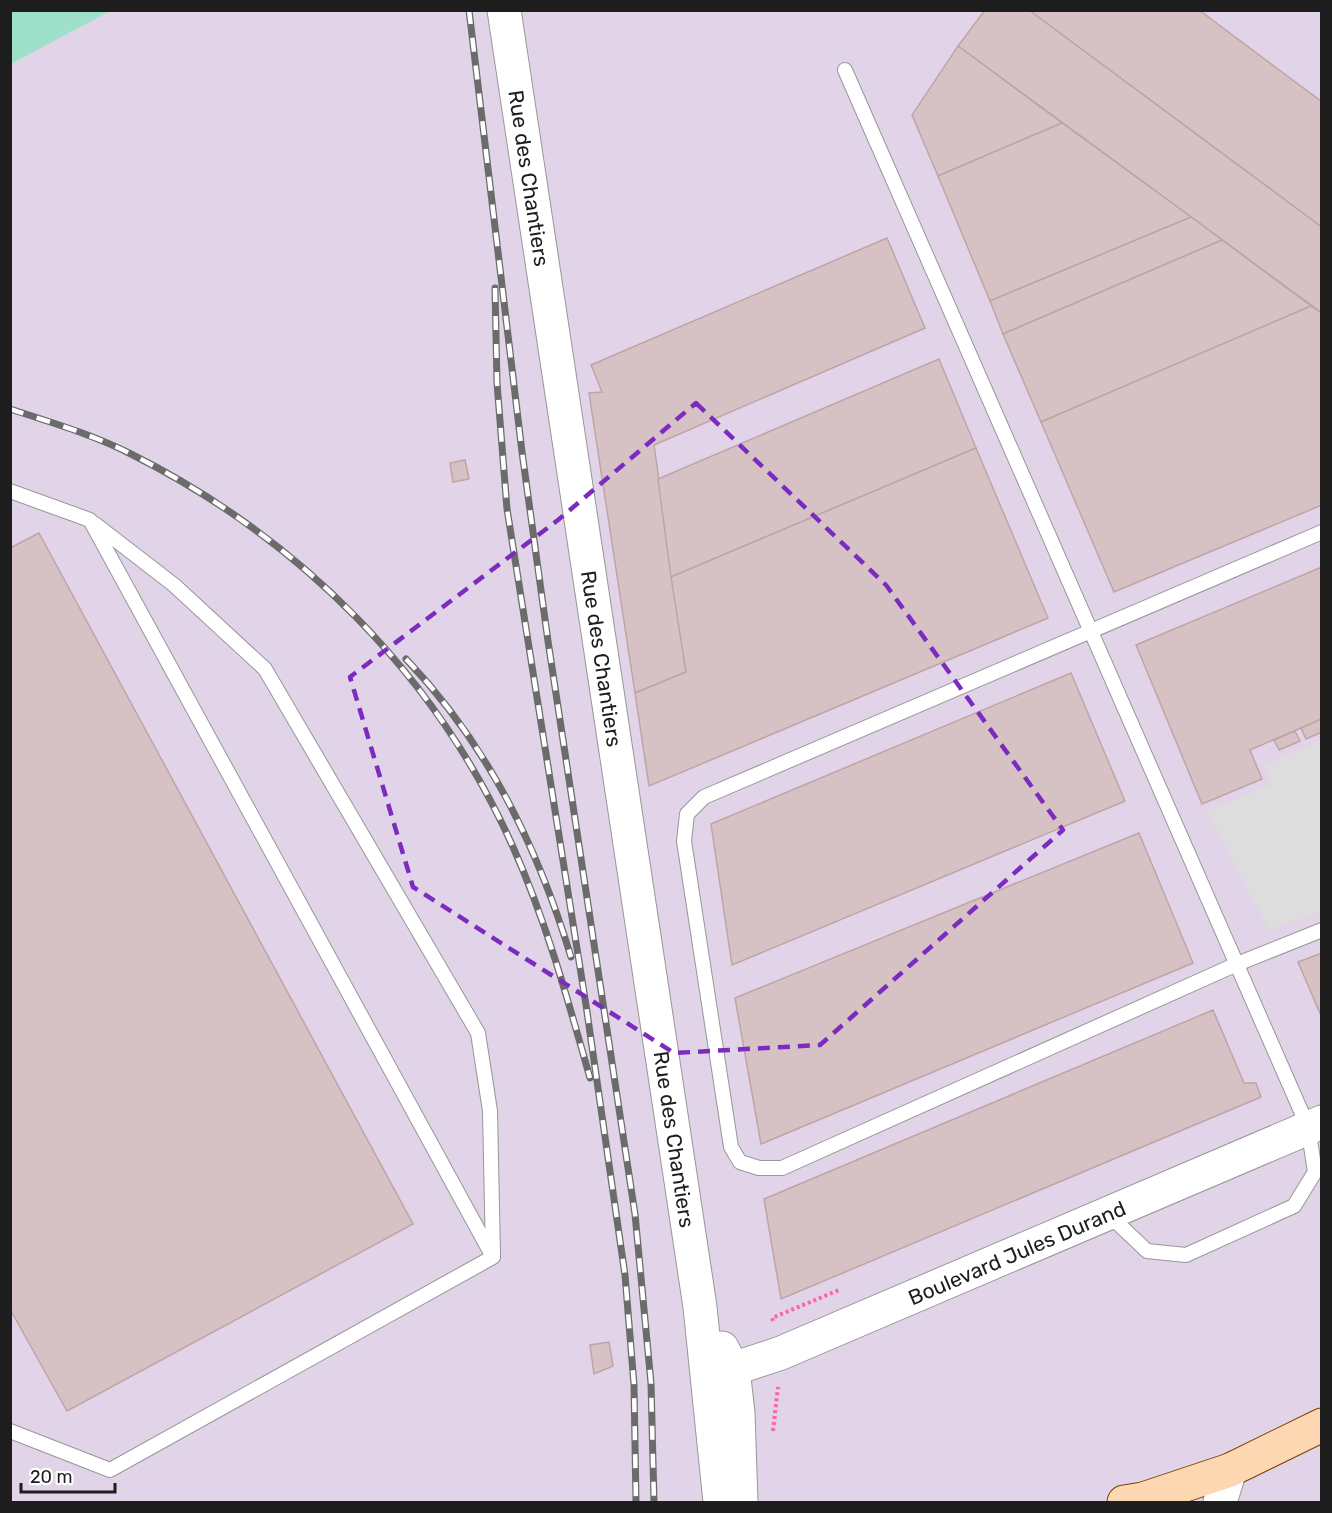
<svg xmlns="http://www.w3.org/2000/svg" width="1332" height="1513" font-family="Rubik,sans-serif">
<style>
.industrial{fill:#e1d3e8}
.parking{fill:#ddd}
.water{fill:#9fe0ca}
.building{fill:#d6c2c4;stroke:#c1a3a7;stroke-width:1.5}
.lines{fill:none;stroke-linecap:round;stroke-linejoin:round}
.service-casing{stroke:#979797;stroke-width:16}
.tertiary-casing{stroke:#979797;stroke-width:35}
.secondary-casing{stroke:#784200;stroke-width:35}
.path{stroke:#ff63a9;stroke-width:4;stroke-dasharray:3 3;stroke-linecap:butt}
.service{stroke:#fff;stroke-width:14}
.tertiary{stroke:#fff;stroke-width:33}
.secondary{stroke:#fdd7b2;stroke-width:33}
.rail-casing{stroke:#6b6b6b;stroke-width:7}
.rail{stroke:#fff;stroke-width:4.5;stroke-dasharray:14;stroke-linecap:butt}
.marked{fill:none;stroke:#7b2cbf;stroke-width:4.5;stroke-dasharray:12 8;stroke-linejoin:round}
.labels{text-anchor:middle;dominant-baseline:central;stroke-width:4.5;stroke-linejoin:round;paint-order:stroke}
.street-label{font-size:21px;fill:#1d1d1d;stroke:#fff}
</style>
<rect width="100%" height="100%" fill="#efe3e2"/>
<!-- industrial -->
<polygon class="industrial" points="110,10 1321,11 1321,1502 11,1502 11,64"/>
<!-- parking -->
<polygon class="parking" points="1321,740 1321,911 1269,930 1207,811 1272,784 1264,766"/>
<!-- water -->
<polygon class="water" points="11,10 110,10 110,11 11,64"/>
<!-- building -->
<g class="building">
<polygon points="985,10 1029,10 1322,227 1322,313 958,46"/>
<polygon points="1029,10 1199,10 1322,102 1322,227"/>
<polygon points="958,46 1062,123 938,176 912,115"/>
<polygon points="1062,123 1191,217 990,301 938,176"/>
<polygon points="1191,217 1222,240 1003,334 990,301"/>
<polygon points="887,238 925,328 654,445 686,672 635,693 589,393 602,392 591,365"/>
<polygon points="1222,240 1311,306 1041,422 1003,334"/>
<polygon points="1311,306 1322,313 1322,505 1114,592 1041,422"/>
<polygon points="939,359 976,448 671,577 658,479"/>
<polygon points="976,448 1048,618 649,786 635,693 686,672 671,577"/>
<polygon points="465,460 469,479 453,482 450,463"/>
<polygon points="39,533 413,1224 67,1411 10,1309 10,548"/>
<polygon points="1322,567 1322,719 1250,750 1262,779 1202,804 1136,645"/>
<polygon points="1071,673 1125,801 732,965 711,824"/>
<polygon points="1321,719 1322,732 1306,739 1301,728"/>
<polygon points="1295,731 1300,741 1279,750 1274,740"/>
<polygon points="1139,833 1193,963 761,1144 735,998"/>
<polygon points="1322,953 1322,1018 1298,962"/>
<polygon points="1213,1010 1244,1083 1256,1083 1261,1097 781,1299 764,1199"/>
<polygon points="609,1342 613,1366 594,1374 590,1345"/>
</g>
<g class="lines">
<!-- service casing -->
<g class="service-casing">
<g id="service">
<polyline points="845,70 1308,1127 1315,1172 1294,1206 1186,1255 1147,1251 1108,1214"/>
<polyline points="10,491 90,520 493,1257 110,1470 10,1431"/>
<polyline points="95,524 174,585 265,669 478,1033 490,1111 493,1255"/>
<polyline points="1322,532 704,797 687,814 684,841 731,1147 740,1162 759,1168 782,1168 1237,964 1322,930"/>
</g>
</g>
<!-- tertiary casing -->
<g class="tertiary-casing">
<g id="tertiary">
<path id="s1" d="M504,10L700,1307L720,1502"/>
<polyline points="722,1348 733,1369 738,1413 741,1502"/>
<path id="s2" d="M708,1371L733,1369L781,1353L1322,1122"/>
<polyline points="1220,1502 1230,1470"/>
</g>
</g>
<!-- secondary casing -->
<g class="secondary-casing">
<polyline id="secondary" points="1124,1502 1143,1499 1230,1470 1322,1425"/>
</g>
<!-- path -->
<g class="path">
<polyline points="773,1321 772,1318 839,1290"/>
<polyline points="773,1431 778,1387"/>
</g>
<!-- service -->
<use href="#service" class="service"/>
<!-- tertiary -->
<use href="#tertiary" class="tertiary"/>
<!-- secondary -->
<use href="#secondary" class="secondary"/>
<!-- rail casing -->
<g class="rail-casing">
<g id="rail">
<polyline points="469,10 522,452 548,641 635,1214 651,1383 654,1502"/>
<polyline points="495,288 497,383 507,509 586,1005 625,1275 634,1385 636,1502"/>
<path d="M10,409C50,422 91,434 129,453C298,537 436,674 513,847C546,921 568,1000 590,1078"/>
<path d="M406,659C487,744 537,845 571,957"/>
</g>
</g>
<!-- rail -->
<use href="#rail" class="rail"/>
</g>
<!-- marked area -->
<path class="marked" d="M696,403L886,585L1063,830L820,1045L674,1053L413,887L350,677L558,520Z"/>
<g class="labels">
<!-- street labels -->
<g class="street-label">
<text stroke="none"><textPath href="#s1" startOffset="170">Rue des Chantiers</textPath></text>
<text stroke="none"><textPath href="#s1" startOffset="656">Rue des Chantiers</textPath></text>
<text stroke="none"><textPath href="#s1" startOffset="1142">Rue des Chantiers</textPath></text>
<text stroke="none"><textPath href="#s2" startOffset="332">Boulevard Jules Durand</textPath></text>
</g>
</g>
<!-- border -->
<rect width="1332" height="1513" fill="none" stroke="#1d1d1d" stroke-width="24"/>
<!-- scale -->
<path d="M21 1483v9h94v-9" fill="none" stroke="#1d1d1d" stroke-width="3"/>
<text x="30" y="1483" font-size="18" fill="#1d1d1d" stroke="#ffffff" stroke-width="4.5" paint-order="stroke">20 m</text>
</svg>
